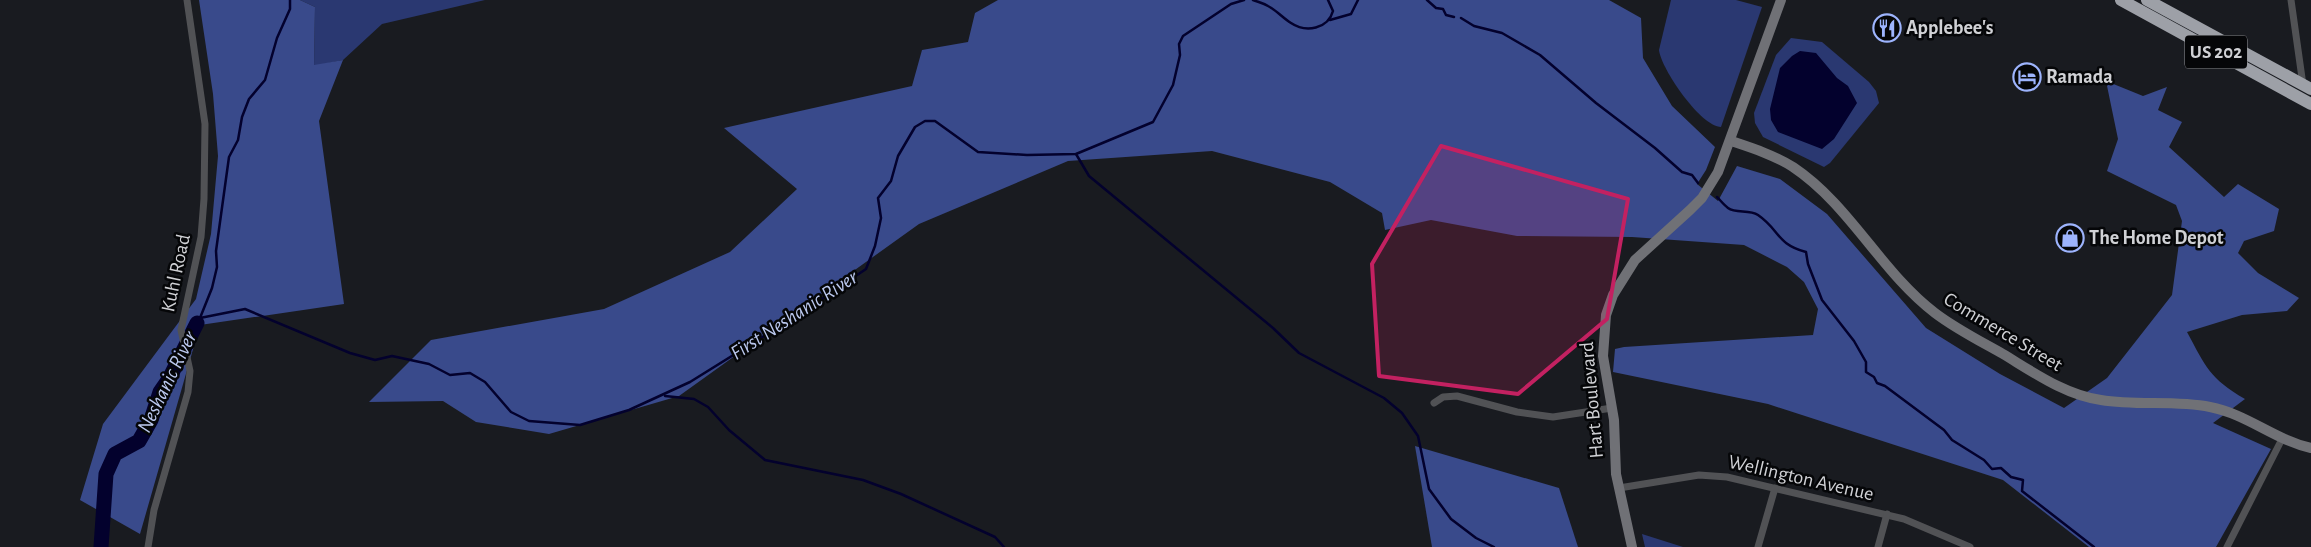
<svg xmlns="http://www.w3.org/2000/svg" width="2311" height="547" font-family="'Alegreya Sans',sans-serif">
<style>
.green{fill:#2a3871}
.forest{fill:#394a8b}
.water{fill:#03012d}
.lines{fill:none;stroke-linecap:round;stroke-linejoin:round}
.stream{stroke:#03012d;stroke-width:2.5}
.river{stroke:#03012d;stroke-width:15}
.street{stroke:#515255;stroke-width:7}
.secondary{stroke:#707176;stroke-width:10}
.highway{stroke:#9da0a7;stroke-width:12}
.marked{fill:#c32161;fill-opacity:0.2;stroke:#c32161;stroke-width:4;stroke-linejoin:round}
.labels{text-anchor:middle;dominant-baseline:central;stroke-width:5;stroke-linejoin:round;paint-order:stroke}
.shield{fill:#050608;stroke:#939498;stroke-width:1}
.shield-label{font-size:19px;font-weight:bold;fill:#d0d1d5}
.poi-label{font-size:20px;font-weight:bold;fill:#d0d1d5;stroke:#050608;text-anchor:start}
.street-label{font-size:20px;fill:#d0d1d5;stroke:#050608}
.water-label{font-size:21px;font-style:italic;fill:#bbc8ee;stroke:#050608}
</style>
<rect width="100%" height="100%" fill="#191b20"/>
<!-- green -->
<g class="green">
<polygon points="300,0 485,0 382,24 343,60 314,66 315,7"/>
<path d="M1671,0H1736L1762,7L1721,127C1701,127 1661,69 1659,50Z"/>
<polygon points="1791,38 1822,42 1869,82 1876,91 1879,103 1830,163 1824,167 1763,137 1755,123 1754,113 1776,55"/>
<polygon points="1642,534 1683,547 1645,547"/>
</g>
<!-- forest -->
<g class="forest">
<polygon points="199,0 300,0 315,7 314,65 343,60 319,121 344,304 200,325 140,534 80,500 103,424 196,299 211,234 218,156 213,94"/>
<path d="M998,0H1609L1641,18L1643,58L1672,106L1715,147L1706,170L1697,184L1718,201L1737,166L1780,179L1827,214L1926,328L2000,374L2064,408L2107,378L2172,295L2182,221L2176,205L2107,171L2118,139L2106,81L2143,96L2167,87L2158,110L2182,122L2169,147L2224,197L2238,184L2279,209L2274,231L2244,241L2238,253L2258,273L2299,298L2287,311L2242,315L2187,332C2206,367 2209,378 2245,399L2213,423L2271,449L2216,547H2089L2003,480L1768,404L1613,372L1615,349L1624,347L1813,335L1818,309L1804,282L1787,267L1744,245L1632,237L1517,236L1431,220L1385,230L1382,213L1330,182L1212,151L1068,161L919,224L679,396L549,434L476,422L443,401L369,402L431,340L604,309L730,252L797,189L724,128L912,86L922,50L968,42L975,13Z"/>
<polygon points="1415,446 1559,488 1578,547 1432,547"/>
</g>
<!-- water -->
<polygon class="water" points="1800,51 1816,53 1837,78 1848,86 1857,103 1834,139 1822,149 1778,132 1771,120 1770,109 1780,68 1792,56"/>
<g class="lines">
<!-- stream -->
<g class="stream">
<path d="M1253,0C1258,2 1263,3 1268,6C1276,10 1283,18 1291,23C1306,33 1328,29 1333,11L1328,0"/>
<polyline points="1427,0 1436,8 1443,9 1446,15 1454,17"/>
<polyline points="1461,18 1474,26 1502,33 1540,55 1596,103 1655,148 1682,172 1692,175 1698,183"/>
<polyline points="1330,20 1351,14 1358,0"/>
<polyline points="1076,154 1089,176 1273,328 1299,353 1384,398 1402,413 1418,436 1429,489 1451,519 1476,538 1494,547"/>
<path d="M1717,197C1720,200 1724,205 1728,208C1736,214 1749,209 1758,215C1780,230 1776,244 1806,252L1808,264L1822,300L1854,341L1866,362V372L1874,377L1877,383L1885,386L1944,430L1952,440L1984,460L1992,469L2001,468L2011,477L2023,480L2022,491L2094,547"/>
<polyline points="200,318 212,288 217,267 216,251 229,157 238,140 242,117 249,99 265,80 277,38 290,9 290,0"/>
<polyline points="197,323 200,318 245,309 350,353 375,360 392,356 429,364 450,375 470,373 485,382 511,412 529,421 580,425 629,410 690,382 798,315 866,269 875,246 881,218 878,198 891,181 898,156 915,127 925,121 935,121 978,152 1027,155 1076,154 1153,122 1173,85 1180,55 1179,44 1183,36 1231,4 1244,0"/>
<polyline points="665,396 694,399 708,407 729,430 765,460 863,480 901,494 995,537 1004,547"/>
</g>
<!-- river -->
<polyline class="river" points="101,547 106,474 115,454 139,441 151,420 160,392 169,379 197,323"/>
<!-- street -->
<g class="street">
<polyline points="2291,0 2303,85"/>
<polyline points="1434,403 1443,397 1457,396 1517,412 1553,417 1612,408"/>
<polyline points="1619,488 1699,475 1727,477 1904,519 1970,547"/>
<polyline points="148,547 154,510 188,392 190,371 181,330 201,237 204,199 205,124 187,0"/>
<polyline points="1758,547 1775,488"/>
<polyline points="1878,547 1887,514"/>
<polyline points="2227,547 2283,437"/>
</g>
<!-- secondary -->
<g class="secondary">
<path d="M1731,141C1752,148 1774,155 1793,167C1850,205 1881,272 1935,313C1956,329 1980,341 2003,354C2033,372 2065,395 2101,400C2137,406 2175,400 2210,407C2247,414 2275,440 2311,448"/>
<polyline points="1632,547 1616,474 1614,420 1603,356 1606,315 1613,295 1635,260 1690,210 1702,198 1718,172 1781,0"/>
</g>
<!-- highway -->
<g class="highway">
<polyline points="2121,0 2311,104"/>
<polyline points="2147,0 2311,89"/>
</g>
</g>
<!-- marked area -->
<path class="marked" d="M1441,146L1628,199L1607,319L1518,394L1379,376L1372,264Z"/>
<!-- icons -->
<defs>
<g id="restaurant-ring" transform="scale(1.4375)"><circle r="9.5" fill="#050608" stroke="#9db4fd" stroke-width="1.5"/><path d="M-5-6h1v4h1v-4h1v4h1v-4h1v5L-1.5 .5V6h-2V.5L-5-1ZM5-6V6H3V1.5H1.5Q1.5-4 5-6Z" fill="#9db4fd"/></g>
<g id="hotel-ring" transform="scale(1.4375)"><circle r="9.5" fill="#050608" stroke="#9db4fd" stroke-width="1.5"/><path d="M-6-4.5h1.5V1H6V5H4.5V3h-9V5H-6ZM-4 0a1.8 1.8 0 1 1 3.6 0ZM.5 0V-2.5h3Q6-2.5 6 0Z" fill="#9db4fd"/></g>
<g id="shop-ring" transform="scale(1.4375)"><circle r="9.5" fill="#050608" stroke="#9db4fd" stroke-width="1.5"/><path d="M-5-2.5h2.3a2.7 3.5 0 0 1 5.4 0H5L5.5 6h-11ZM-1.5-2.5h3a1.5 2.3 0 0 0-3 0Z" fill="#9db4fd"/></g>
</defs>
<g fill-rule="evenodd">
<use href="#restaurant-ring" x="1887" y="28"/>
<use href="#hotel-ring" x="2027" y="77"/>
<use href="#shop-ring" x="2070" y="238"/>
</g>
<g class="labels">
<!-- shield labels -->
<rect class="shield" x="2185" y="35.5" width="62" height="33" rx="4"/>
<g class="shield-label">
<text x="2216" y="52">US 202</text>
</g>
<!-- poi labels -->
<g class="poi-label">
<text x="1906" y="28">Applebee's</text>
<text x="2046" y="77">Ramada</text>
<text x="2089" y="238">The Home Depot</text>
</g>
<!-- street labels -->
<g class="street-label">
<text transform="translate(176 273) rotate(-78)">Kuhl Road</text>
<text transform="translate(2003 332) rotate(31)">Commerce Street</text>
<text transform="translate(1592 400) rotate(-95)">Hart Boulevard</text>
<text transform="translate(1801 478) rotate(13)">Wellington Avenue</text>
</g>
<!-- water labels -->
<g class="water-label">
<text transform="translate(794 315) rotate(-33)">First Neshanic River</text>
<text transform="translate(167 382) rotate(-64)">Neshanic River</text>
</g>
</g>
</svg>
